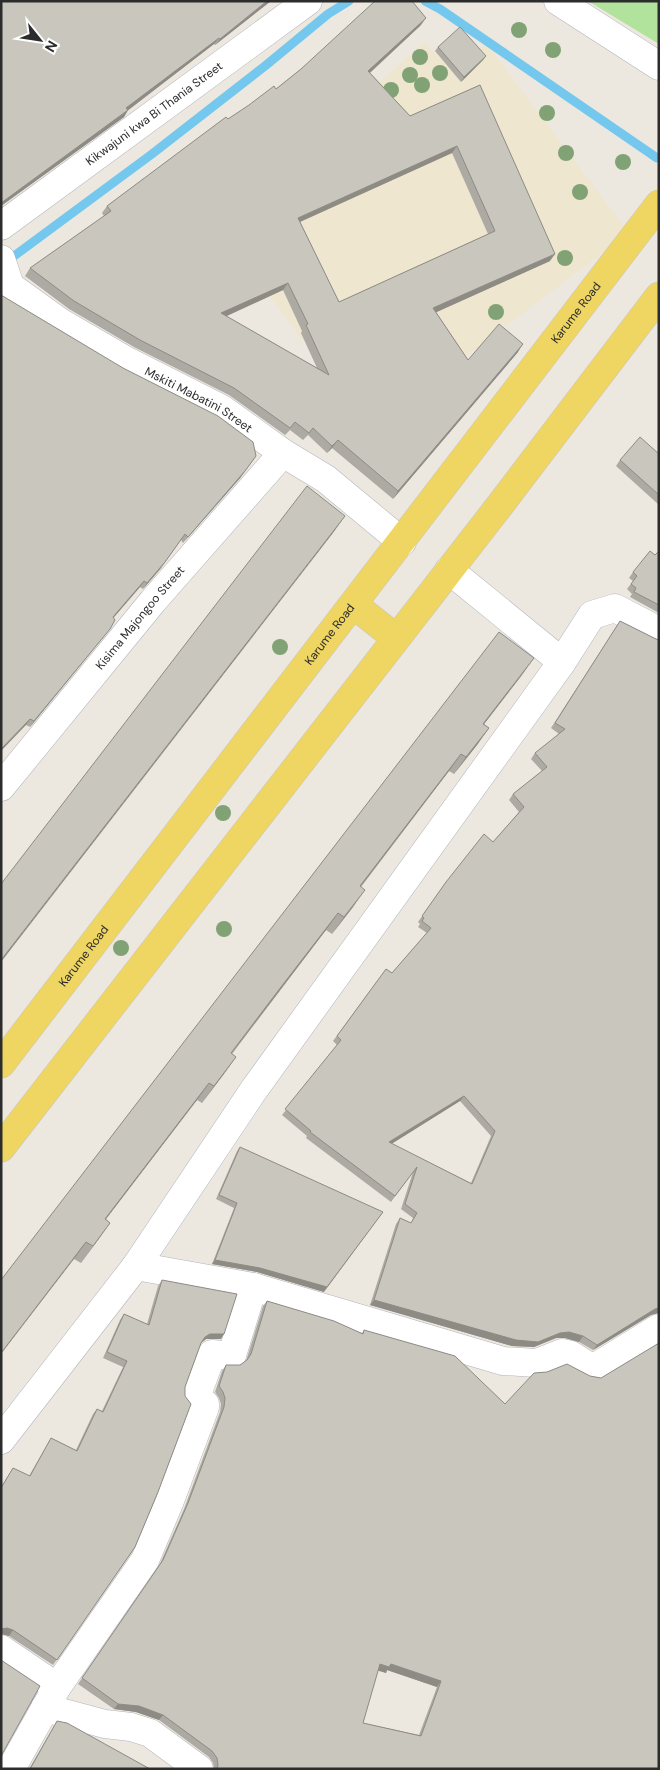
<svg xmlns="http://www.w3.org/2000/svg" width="660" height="1770" font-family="'DM Sans',sans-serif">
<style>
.education{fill:#eee6cf}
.green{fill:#b1e39c}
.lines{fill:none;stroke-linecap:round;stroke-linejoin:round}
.stream{stroke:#74c7ed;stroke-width:9}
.minor-casing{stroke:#b2b4bf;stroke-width:29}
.major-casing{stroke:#c8c8c8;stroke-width:29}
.minor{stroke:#fff;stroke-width:28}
.major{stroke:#efd562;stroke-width:28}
.tree{fill:#81a274}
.wall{fill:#adaaa3;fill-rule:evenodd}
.shaded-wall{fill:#8d8b84}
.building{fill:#c9c6bd;stroke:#8d8b84;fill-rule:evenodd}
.labels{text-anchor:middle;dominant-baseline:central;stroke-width:4.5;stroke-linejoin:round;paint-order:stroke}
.street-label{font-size:12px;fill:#2c2c2c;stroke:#fff}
</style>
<rect width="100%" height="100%" fill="#ede8df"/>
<!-- education -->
<polygon class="education" points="425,42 435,54 442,48 465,59 486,43 629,233 449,369 372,432 227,240 370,90"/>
<!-- green -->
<polygon class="green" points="588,1 659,1 659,44"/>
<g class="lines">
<!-- stream -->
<g class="stream">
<polyline points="425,1 440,9 657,158"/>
<polyline points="14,256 152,154 265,66 328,14 349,1"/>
</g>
<!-- minor casing -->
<g class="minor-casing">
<g id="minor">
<polyline points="558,1 659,66"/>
<path id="s1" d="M1,226L308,1"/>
<path id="s2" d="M1,259L10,286L60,322L127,361L222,409L283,453L326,479L402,542"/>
<polyline points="449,570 562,662 592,615 615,608 659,631"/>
<path id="s3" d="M1,787L153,601L283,453"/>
<polyline points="136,1266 253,1287 503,1361 537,1363 562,1353 571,1355 590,1367 594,1368 659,1328"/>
<polyline points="1,1440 136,1266 253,1091 562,662"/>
<polyline points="1,1649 57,1687"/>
<polyline points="45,1708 105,1724 131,1727 150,1733 199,1769"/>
<polyline points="11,1769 57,1687 145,1560 169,1503 205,1407 205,1404 196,1397 212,1354 231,1356 232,1355 253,1287"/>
</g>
</g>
<!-- major casing -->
<g class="major-casing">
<g id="major">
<polyline points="354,605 396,638"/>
<path id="s4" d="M1,1064L659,204"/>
<polyline points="1,1148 500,505 659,296"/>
</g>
</g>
<!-- minor -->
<use href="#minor" class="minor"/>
<!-- major -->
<use href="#major" class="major"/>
</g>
<!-- trees -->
<g class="tree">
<circle cx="519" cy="30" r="8"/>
<circle cx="553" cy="50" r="8"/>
<circle cx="420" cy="57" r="8"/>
<circle cx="440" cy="73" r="8"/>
<circle cx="410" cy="75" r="8"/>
<circle cx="422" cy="85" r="8"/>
<circle cx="391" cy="90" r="8"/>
<circle cx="547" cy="113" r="8"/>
<circle cx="566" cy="153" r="8"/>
<circle cx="623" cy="162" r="8"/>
<circle cx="580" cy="192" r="8"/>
<circle cx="565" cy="258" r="8"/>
<circle cx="496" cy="312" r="8"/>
<circle cx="280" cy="647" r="8"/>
<circle cx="223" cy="813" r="8"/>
<circle cx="224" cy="929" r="8"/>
<circle cx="121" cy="948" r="8"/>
</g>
<!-- wall -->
<g class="wall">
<polygon points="1,1 271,1 215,45 214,44 128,110 124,117 1,206"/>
<path d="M421,25L370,73L410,116L480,85L550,261L436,312L468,360L518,352L393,499L332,448L327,453L308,435L303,440L290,430L285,435L229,395L134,347L69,309L25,276L30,268L104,216L102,213L107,206L228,119L276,89L301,69ZM452,153L488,234L339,302L300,222ZM283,290L302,331L301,333L317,368L226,316Z"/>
<polygon points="438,47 486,56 483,60 461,82 435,51"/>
<polygon points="1,295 241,477 183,543 181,540 161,568 143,589 140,587 114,617 105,635 30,727 26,725"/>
<polygon points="659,454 659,505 616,466 620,460"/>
<polygon points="659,551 659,613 630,597 632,594 627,589 633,581 629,578 633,572 655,555"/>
<path d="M620,621L656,639L658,1312L651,1315L593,1350L579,1342L565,1338H556L534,1347L512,1346L370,1305L396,1224L400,1218L411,1223L413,1218L401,1209L413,1172L391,1202L306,1138L307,1136L282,1115L337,1045L333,1041L386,969L392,973L427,933L418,927L420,924L418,922L446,882L493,842L519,812L509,800L513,794L542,771L531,759L535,753L559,734L551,728ZM460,1101L491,1136L471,1183L391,1144Z"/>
<polygon points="522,675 484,724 489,728 477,745 454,774 449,771 361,887 353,907 332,934 326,930 232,1054 236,1057 202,1103 197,1100 106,1219 110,1223 81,1263 74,1259 1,1280"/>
<polygon points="240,1147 324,1292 257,1272 212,1264 234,1208 216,1199 237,1151"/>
<polygon points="162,1280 221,1339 206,1339 201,1343 185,1387 135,1547 53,1665 9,1636 1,1634 1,1487 13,1468 29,1476 51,1438 76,1450 93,1414 97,1409 102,1411 123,1367 103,1358 120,1320 124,1314 147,1324 158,1286"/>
<path d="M267,1301L362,1333L364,1330L505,1404L590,1376L601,1378L659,1769H214L213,1763L209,1757L159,1720L136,1712L114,1709L78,1684L159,1566L184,1509L220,1412L221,1404L219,1398L215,1392L222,1371L226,1365H240L246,1361L263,1306ZM378,1670L386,1673L387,1670L437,1687L419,1735L363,1723Z"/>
<polygon points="57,1721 150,1769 29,1769"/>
</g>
<!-- shaded-wall -->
<g class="shaded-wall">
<polygon points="267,1 271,1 215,45 220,39"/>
<polygon points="426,18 421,25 363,79 368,71"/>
<polygon points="219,38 214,44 122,115 126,108"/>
<polygon points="486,56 483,60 461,82 464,77"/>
<polygon points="128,110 124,117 1,206 1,203"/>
<polygon points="457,146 452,153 293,225 298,218"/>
<polygon points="555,254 550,261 428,316 433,308"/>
<polygon points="288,283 283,290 216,321 221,313"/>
<polygon points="523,344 518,352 393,499 398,491"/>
<polygon points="338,440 332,448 327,453 332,446"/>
<polygon points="256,456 241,477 183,543 188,537"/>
<polygon points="345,516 333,533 1,962 1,960"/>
<polygon points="165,562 161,568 143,589 147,583"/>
<polygon points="144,581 140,587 109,623 113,617"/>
<polygon points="110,629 105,635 30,727 34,721"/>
<polygon points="534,658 522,675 471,741 483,724"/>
<polygon points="30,719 26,725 1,751 1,749"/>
<polygon points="489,728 477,745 454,774 466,757"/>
<polygon points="461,754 449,771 348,903 360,886"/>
<polygon points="365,890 353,907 332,934 344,917"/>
<polygon points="338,913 326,930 219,1070 281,987"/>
<polygon points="236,1057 224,1074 202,1103 214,1086"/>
<polygon points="209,1083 197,1100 93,1236 105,1219"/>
<polygon points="464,1096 460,1101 385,1148 389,1142"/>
<polygon points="383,1212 324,1292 257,1272 212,1264 215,1260"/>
<polygon points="110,1223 98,1240 81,1263 93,1246"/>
<polygon points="86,1242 74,1259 1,1354 1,1353"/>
<polygon points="374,1300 560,1333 569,1332 583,1336 579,1342 565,1338 556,1338 534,1347 512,1346 370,1305"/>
<polygon points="659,1308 659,1313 651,1315 593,1350 597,1345 655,1309"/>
<polygon points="210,1334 224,1334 221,1339 206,1339 201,1343 205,1337"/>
<polygon points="7,1628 13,1630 9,1636 1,1634 1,1629"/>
<polygon points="380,1664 391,1664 441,1681 437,1687 387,1670 386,1673 376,1670"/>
<polygon points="118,1704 139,1706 163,1715 159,1720 136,1712 114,1709"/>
</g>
<!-- building -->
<g class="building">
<polygon points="1,1 267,1 220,39 219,38 126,108 128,110 1,203"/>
<path d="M375,1H412L426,18L368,71L410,116L480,85L555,254L433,308L468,360L499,324L523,344L398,491L338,440L332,446L313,428L309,433L295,422L290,428L234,388L140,340L74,301L30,268L111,211L107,206L226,117L228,119L249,105L274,86L276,89L301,69ZM457,146L495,231L339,302L298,218ZM288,283L308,324L306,325L329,375L221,313Z"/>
<polygon points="460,27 486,56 464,77 438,47"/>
<polygon points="1,295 123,368 218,416 253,442 256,456 245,471 188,537 185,534 165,562 147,583 144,581 113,617 115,620 110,629 34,721 30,719 1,749"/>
<polygon points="640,437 659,454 659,495 620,460"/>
<polygon points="307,486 345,516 1,960 1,884"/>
<polygon points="650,551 655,555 659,551 659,605 634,592 636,588 631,584 637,576 633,572"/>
<path d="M620,621L656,639L659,640V1308L655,1309L597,1345L583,1336L569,1332L560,1333L538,1342L516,1340L374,1300L400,1218L411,1223L417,1213L405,1204L417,1167L395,1196L310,1132L311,1131L285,1109L341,1040L337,1036L386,969L392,973L431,928L422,921L424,918L422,916L446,882L484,834L493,842L524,807L513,794L547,767L535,753L565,729L555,723ZM464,1096L495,1131L472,1184L389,1142Z"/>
<polygon points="499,632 534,658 483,724 489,728 466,757 461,754 360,886 365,890 344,917 338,913 281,987 231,1053 236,1057 214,1086 209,1083 105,1219 110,1223 93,1246 86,1242 1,1353 1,1280"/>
<polygon points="240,1147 383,1212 327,1287 260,1268 215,1260 237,1203 219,1195"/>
<polygon points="162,1280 237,1294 224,1334 210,1334 205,1337 201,1343 185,1387 185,1396 191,1404 158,1492 135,1547 57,1660 13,1630 7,1628 1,1629 1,1488 13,1468 30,1476 51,1438 77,1451 97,1409 103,1412 127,1361 107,1352 124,1314 149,1325"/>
<path d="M267,1301L334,1321L363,1334L364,1330L455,1356L505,1404L534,1373L547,1372L567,1364L590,1376L601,1378L659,1343V1769H217L218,1765L217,1758L212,1751L163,1715L139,1706L118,1704L82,1678L163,1560L188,1503L224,1407L225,1398L223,1392L219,1386L226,1365H240L247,1360L251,1354ZM380,1664L389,1667L391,1664L441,1681L421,1736L363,1723Z"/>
<polygon points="1,1660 40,1686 1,1756"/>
<polygon points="57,1721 67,1723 150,1769 30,1769"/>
</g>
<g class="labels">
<!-- street labels -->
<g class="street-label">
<text stroke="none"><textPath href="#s1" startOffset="190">Kikwajuni kwa Bi Thania Street</textPath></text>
<text stroke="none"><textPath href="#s4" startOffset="946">Karume Road</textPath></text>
<text stroke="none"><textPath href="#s2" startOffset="249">Mskiti Mabatini Street</textPath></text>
<text stroke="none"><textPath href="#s3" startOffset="219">Kisima Majongoo Street</textPath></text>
<text stroke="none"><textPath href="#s4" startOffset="541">Karume Road</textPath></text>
<text stroke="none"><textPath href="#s4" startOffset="136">Karume Road</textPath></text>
</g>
</g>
<!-- border -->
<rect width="660" height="1770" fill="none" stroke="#2c2c2c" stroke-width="5"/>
<!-- north arrow -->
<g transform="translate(40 40) rotate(120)" stroke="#ffffff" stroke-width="4" paint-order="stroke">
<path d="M0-4L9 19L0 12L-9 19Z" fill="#2c2c2c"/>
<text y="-8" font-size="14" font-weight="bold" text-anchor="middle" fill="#2c2c2c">N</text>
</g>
</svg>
